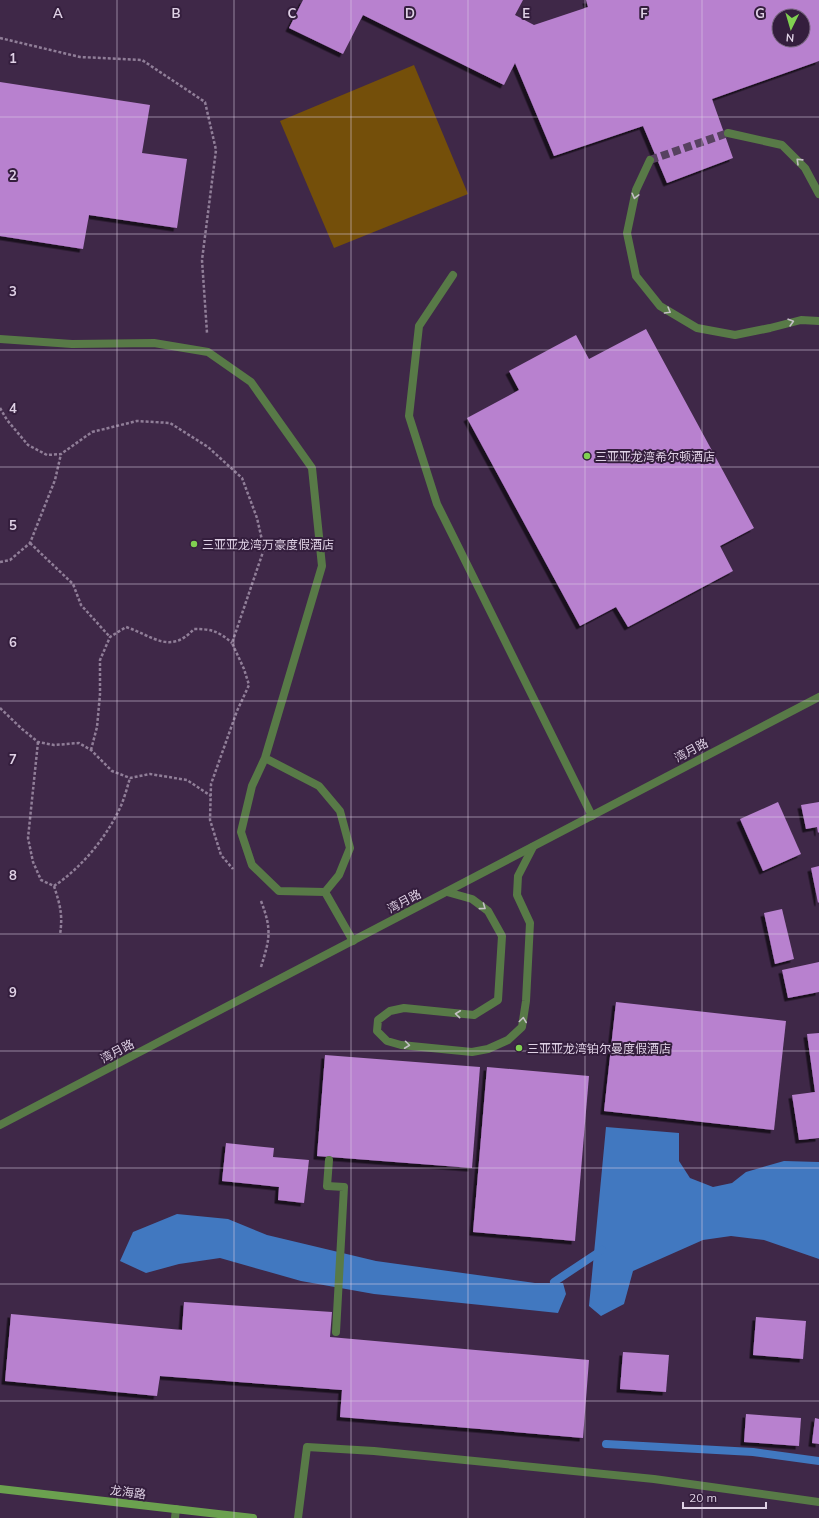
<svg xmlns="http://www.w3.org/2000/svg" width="819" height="1518" font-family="Mulish,'Noto Sans SC',sans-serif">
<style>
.green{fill:#744f0a}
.water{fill:#4178c0}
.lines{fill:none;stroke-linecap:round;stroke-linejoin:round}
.stream{stroke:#4178c0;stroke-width:8}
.building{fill:#b881cf;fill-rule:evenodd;filter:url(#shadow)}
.street-tunnel{stroke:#574160;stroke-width:8;stroke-dasharray:8 4;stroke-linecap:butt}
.path{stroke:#907e98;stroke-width:2.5;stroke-dasharray:3 2;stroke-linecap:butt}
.lane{stroke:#587a47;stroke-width:8}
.street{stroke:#587a47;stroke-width:8}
.secondary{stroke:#6ba14f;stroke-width:8}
.oneway{stroke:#c4c0c5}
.grid{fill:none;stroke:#dfd1e5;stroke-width:1;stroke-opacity:0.55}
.poi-dot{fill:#80d051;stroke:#341e3d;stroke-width:1.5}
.labels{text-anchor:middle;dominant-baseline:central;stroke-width:4;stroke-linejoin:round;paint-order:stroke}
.poi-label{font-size:12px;fill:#dfd1e5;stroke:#341e3d;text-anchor:start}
.street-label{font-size:12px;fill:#dfd1e5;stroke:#341e3d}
.grid-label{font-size:13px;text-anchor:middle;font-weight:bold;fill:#dfd1e5;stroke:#341e3d;stroke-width:4;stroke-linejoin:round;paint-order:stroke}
</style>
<defs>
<filter id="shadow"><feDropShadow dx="-3.5" dy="3.5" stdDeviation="0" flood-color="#0009"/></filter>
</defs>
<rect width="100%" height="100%" fill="#3f2848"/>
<!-- green -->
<polygon class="green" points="414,65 468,194 334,248 280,121"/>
<!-- water -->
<g class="water">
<polygon points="606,1127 679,1133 679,1161 690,1178 713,1187 732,1183 746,1172 784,1161 819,1162 819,1259 764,1240 731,1236 703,1240 633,1271 624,1304 601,1316 589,1306"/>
<polygon points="177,1214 228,1219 267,1235 376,1261 535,1283 563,1283 566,1294 558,1313 374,1294 301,1281 220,1258 179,1264 146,1273 120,1261 133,1232"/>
</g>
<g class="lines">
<!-- stream -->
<g class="stream">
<polyline points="554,1282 602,1250"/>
<polyline points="606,1444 753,1452 819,1461"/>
</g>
</g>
<!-- building -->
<g class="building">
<path d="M303,0H523L515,15L534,25L588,7L586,0H819V61L712,99L733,158L667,183L643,126L554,156L515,63L504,85L363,15L343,54L289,28ZM779,16H803V40H779Z"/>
<polygon points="0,82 150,105 142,153 187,159 177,228 89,215 83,249 0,236"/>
<polygon points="646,329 754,528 720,546 733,571 628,627 616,607 580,626 467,418 519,390 509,371 576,335 589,359"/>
<polygon points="778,802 801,854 763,871 740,819"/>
<polygon points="819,802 819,832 818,833 817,827 806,829 801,805"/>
<polygon points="819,866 819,902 818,903 811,868"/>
<polygon points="782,909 794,959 775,964 764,913"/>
<polygon points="819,962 819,992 788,998 782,970"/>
<polygon points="616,1002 786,1021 774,1130 604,1111"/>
<polygon points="819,1033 819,1138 799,1140 792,1095 815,1092 807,1034"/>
<polygon points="325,1055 480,1067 472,1168 317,1156"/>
<polygon points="487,1067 589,1076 575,1241 473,1232"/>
<polygon points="226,1143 274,1148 273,1157 309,1160 304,1203 278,1200 279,1187 222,1181"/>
<polygon points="184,1302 332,1312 330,1337 589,1360 583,1438 340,1417 342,1390 160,1376 157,1396 5,1381 11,1314 182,1330"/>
<polygon points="756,1317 806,1321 803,1359 753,1355"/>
<polygon points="623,1352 669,1355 666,1392 620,1389"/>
<polygon points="746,1414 801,1418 799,1446 744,1442"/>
<polygon points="815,1418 819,1419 819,1444 812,1443"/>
</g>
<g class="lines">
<!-- street-tunnel -->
<polyline class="street-tunnel" points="650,160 728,133"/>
<!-- path -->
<g class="path">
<polyline points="0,38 80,57 142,60 205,102 216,150 202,260 207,333"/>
<polyline points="0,408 7,420 28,445 47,455 61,454 92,432 137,421 170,423 208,447 242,478 257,518 264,549 232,643 244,669 249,685 237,711 211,784 210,820 221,855 233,869"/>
<polyline points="30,543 73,584 81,605 110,637"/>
<polyline points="0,562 10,560 30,543 55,480 61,454"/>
<polyline points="0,708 22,729 38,742 54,745 79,743 91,750 112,771 130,778 150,774 187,780 211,796"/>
<path d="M38,742L28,838L33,862L41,880L54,886C60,905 63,914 60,935"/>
<path d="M91,750L97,727L100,694V660L110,637L126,627C153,636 170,655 194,629C212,629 218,631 232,643"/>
<path d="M54,886C81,868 105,839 119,810C124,800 127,788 130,778"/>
<path d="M261,967C270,938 272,930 261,901"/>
</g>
<!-- lane -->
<g class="lane">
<polyline points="728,133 782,145 805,168 819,194"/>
<polyline points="650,160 636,190 627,233 636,276 660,306 697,328 735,335 770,328 801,320 819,321"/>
<polyline points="453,275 419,326 409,416 437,504 592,816"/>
<polyline points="0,339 72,344 154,343 208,352 251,382 312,468 322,566 265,758 252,786 241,832 252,865 279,891 325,892 339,875 350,848 340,811 319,786 265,758"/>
<polyline points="325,892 353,941"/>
<polyline points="447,892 472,899 488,911 502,936 498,1000 474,1015 404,1008 390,1011 378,1020 377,1031 387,1041 401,1045 472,1052 488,1049 508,1040 522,1027 526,1001 530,923 517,895 518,876 533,847"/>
<polyline points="329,1160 327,1186 344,1187 336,1332"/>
<polyline points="175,1518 176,1509"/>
<polyline points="298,1518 307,1447 374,1451 654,1479 819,1502"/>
</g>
<!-- street -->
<polyline class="street" points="0,1125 819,697"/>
<!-- secondary -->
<polyline class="secondary" points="0,1489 253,1518"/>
</g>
<!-- one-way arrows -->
<defs><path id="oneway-chevron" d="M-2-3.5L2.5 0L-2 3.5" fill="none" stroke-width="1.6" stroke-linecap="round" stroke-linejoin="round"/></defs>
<g class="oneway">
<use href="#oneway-chevron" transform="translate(799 161) rotate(-136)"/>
<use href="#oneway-chevron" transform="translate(635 196) rotate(104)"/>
<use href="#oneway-chevron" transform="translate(668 311) rotate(30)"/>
<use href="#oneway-chevron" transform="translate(791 322) rotate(-16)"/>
<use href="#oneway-chevron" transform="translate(483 907) rotate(36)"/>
<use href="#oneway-chevron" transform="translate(458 1014) rotate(-174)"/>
<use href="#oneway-chevron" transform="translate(523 1020) rotate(-82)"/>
<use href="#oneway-chevron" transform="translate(407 1045) rotate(7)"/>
</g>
<!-- grid -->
<path class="grid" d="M117,0V1518M234,0V1518M351,0V1518M468,0V1518M585,0V1518M702,0V1518M0,117H819M0,234H819M0,350H819M0,467H819M0,584H819M0,701H819M0,817H819M0,934H819M0,1051H819M0,1168H819M0,1284H819M0,1401H819"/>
<!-- markers -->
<g class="poi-dot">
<circle cx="587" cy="456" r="4"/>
<circle cx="194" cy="544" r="4"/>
<circle cx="519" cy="1048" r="4"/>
</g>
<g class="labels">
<!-- poi labels -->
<g class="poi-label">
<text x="595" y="456">三亚亚龙湾希尔顿酒店</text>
<text x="202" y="544">三亚亚龙湾万豪度假酒店</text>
<text x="527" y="1048">三亚亚龙湾铂尔曼度假酒店</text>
</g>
<!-- street labels -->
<g class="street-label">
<text transform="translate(691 750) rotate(-28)">湾月路</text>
<text transform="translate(404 901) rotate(-28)">湾月路</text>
<text transform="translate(117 1051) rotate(-28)">湾月路</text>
<text transform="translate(128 1492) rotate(7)">龙海路</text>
</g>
</g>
<g class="grid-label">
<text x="58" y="18">A</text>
<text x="176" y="18">B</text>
<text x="292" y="18">C</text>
<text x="410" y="18">D</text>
<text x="526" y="18">E</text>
<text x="644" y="18">F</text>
<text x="760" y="18">G</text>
<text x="13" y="63">1</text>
<text x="13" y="180">2</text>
<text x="13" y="296">3</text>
<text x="13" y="413">4</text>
<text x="13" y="530">5</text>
<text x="13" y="647">6</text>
<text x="13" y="764">7</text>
<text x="13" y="880">8</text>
<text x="13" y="997">9</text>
</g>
<!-- north arrow -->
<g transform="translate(791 28) rotate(185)"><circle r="19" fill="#341e3d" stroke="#786680"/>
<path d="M0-3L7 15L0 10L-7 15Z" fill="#80d051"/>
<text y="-6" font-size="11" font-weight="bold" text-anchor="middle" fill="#dfd1e5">N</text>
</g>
<!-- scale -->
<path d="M683 1502v6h83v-6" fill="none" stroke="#dfd1e5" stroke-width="2"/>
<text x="689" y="1502" font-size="12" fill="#dfd1e5" stroke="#341e3d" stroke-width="3" paint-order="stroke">20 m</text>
</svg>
